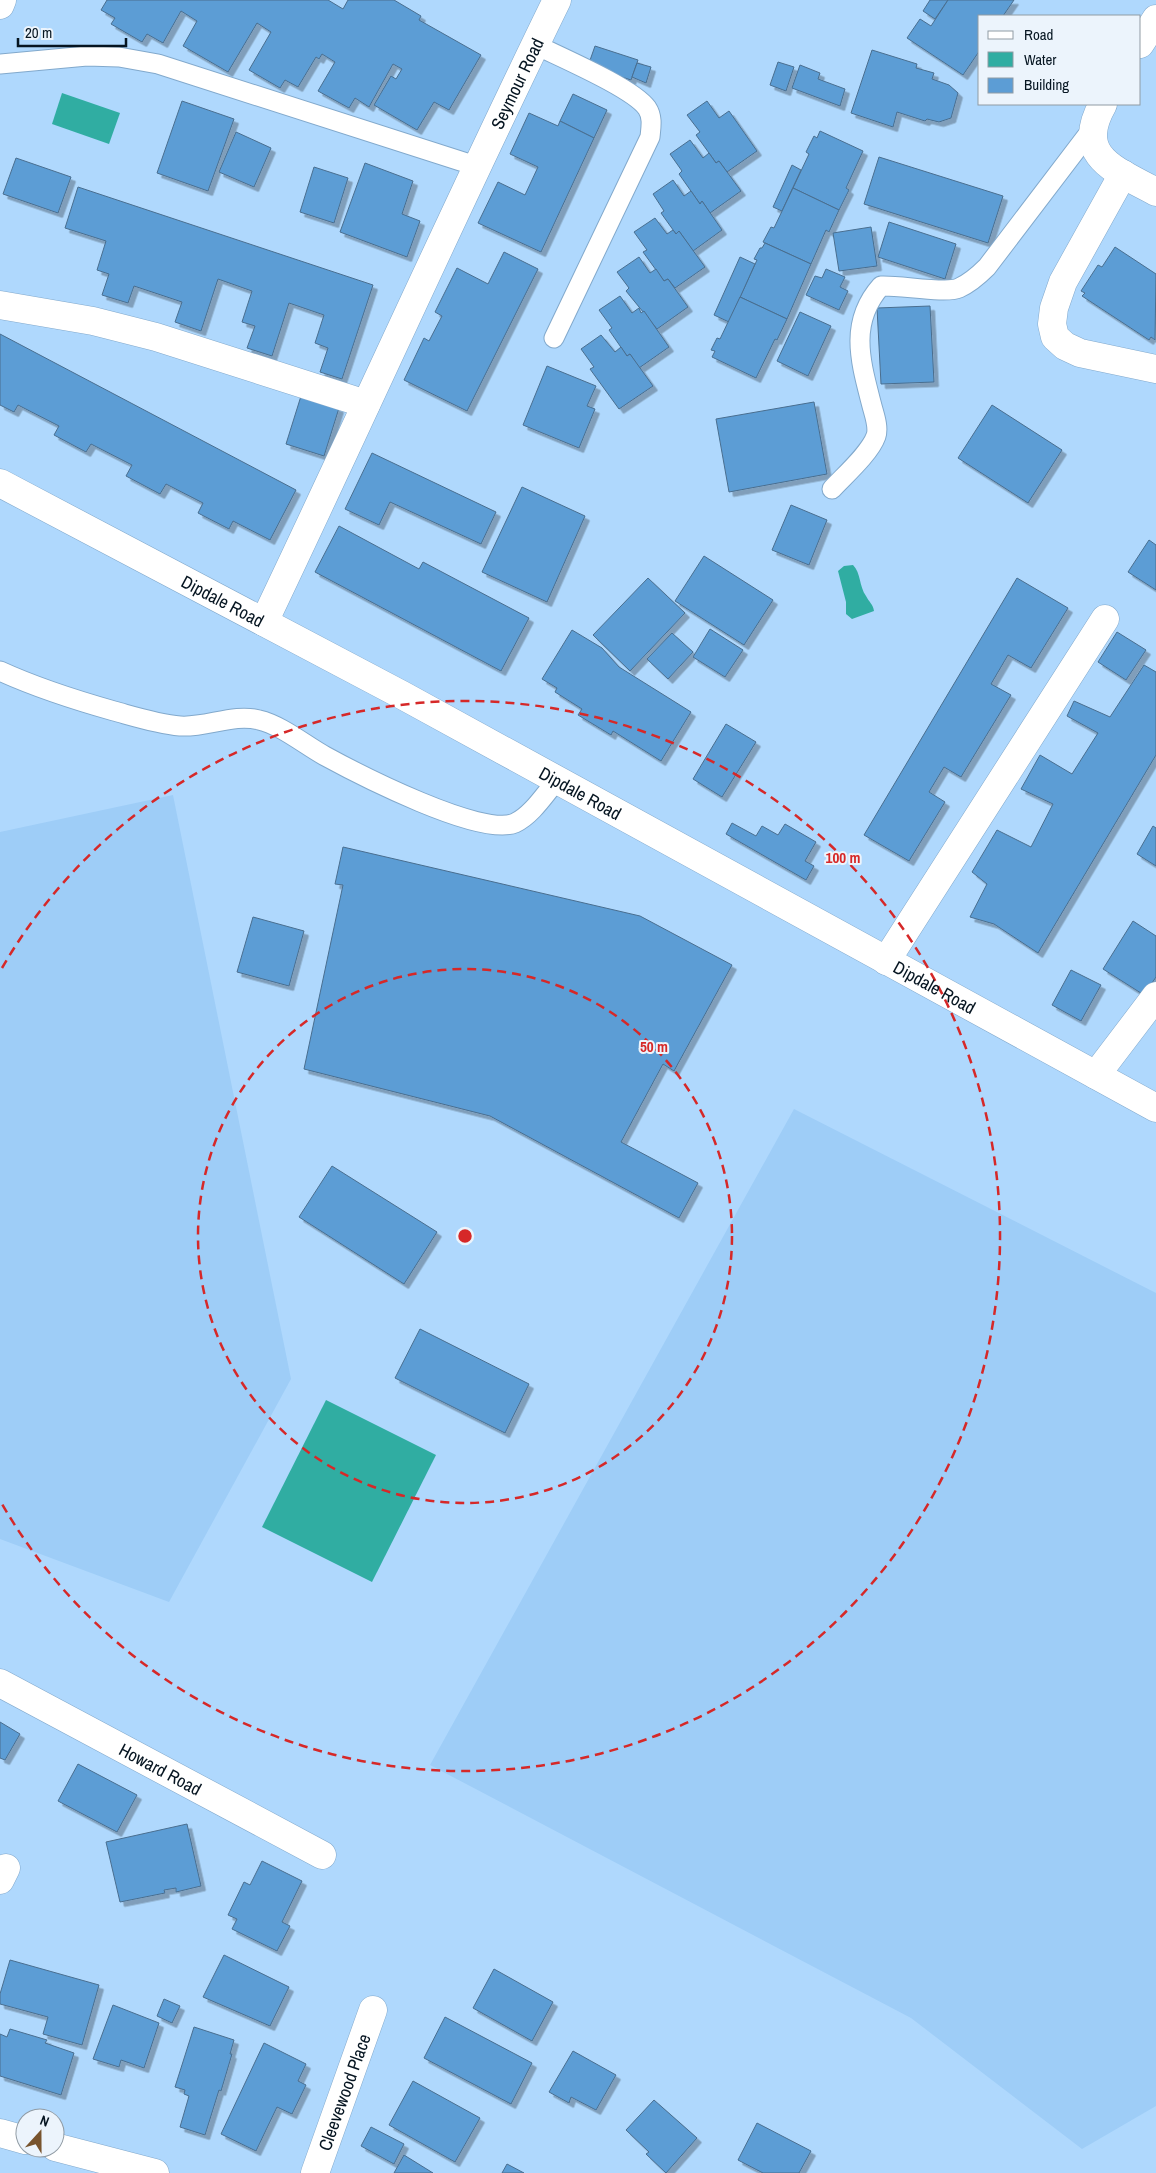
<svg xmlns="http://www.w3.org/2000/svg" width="1156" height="2173" font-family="'Archivo Narrow',sans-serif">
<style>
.built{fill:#9ecdf7}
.water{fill:#30ada2}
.building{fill:#5c9dd5;stroke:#496e8f;filter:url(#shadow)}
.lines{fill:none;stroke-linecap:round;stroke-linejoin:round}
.lane-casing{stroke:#82a9cc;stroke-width:21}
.street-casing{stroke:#82a9cc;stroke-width:29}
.lane{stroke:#fff;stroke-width:19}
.street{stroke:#fff;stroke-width:28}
.ring{fill:none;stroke:#d62828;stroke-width:2.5;stroke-dasharray:9 6}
.labels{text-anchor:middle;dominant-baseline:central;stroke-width:4;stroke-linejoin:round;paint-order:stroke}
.street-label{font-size:18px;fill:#061521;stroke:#ecf4fc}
.centre{fill:#d62828;stroke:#ecf4fc;stroke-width:2.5}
.ring-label{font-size:15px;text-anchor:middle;font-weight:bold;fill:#d62828;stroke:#ecf4fc;stroke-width:4;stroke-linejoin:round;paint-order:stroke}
</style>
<defs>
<filter id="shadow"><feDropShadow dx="4.5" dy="4.5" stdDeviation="0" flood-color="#0004"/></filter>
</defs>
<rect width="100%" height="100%" fill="#afd8fd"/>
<!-- built -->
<g class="built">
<polygon points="173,795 291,1379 169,1602 0,1539 0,832"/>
<polygon points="794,1109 1156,1293 1156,2106 1082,2149 911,2018 430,1765"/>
</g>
<!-- water -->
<g class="water">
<polygon points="62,93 120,113 109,144 52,124"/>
<path d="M853,565C861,573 859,586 866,596C869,602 873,604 874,611L852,619L846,614V602L838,571L844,566Z"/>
<polygon points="326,1400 436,1455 372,1582 262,1527"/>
</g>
<!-- building -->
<g class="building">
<polygon points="107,0 328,0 343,9 348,0 394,0 421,16 419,20 481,55 449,110 434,102 417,130 374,105 391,76 396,79 402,69 393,64 369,107 355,98 349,108 318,91 335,62 322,54 319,59 316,57 298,87 285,80 280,88 249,70 271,32 257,23 228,72 183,46 197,21 181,11 163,43 147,34 142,42 111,24 115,18 101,10"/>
<polygon points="930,0 948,0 935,19 923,11"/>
<polygon points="948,0 1014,0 1003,16 980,16 980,50 963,75 907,38 920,19 931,26"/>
<polygon points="595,46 638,60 631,80 588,66"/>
<polygon points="872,50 917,64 916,68 934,73 932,79 949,85 958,93 951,118 939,122 927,119 925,121 897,112 893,127 851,113"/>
<polygon points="778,62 794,67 786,91 770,85"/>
<polygon points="637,63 651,67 646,83 632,77"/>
<polygon points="800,65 820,73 818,79 845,89 840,106 792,88"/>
<polygon points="573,94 607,110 594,138 560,121"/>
<polygon points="182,101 234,119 208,191 157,173"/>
<polygon points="707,101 719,118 729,111 757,151 727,172 719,161 716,163 709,153 696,135 700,132 687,115"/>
<polygon points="529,113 558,126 560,121 594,138 541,252 478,223 498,182 525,195 538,167 510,154"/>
<polygon points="820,131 863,151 846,188 849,190 839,210 793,188 809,154 806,152 814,136 817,138"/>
<polygon points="236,132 271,148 254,187 219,172"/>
<polygon points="690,140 703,158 709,153 716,163 719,161 741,191 710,213 702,201 700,204 679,174 682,171 670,154"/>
<polygon points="879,157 1003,196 988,243 864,204"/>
<polygon points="16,158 71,177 58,213 3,194"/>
<polygon points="365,163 413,181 402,214 420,221 407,257 340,232"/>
<polygon points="792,165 801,170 782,211 773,207"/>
<polygon points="314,167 348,178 334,223 300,212"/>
<polygon points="673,180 684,196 691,191 700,204 702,201 722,230 693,251 679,231 676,234 661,213 664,211 653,194"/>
<polygon points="78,187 373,285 342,379 320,372 328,348 315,343 324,315 289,303 272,356 247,348 255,326 242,322 252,291 218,279 201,331 175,322 182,302 134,286 128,303 102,295 109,274 97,270 106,241 65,228"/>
<polygon points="793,188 839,210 829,232 826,230 811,264 763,242 771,227 774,228"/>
<polygon points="655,218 667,234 673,230 676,234 679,231 705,267 675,288 668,279 664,281 643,252 647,250 634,232"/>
<polygon points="889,222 956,244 945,279 878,257"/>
<polygon points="871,227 877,266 839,271 833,233"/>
<polygon points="765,243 811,264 787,319 740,297 757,260 754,259 760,248 762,248"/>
<polygon points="1115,247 1156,274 1155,340 1151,337 1149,340 1082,296 1085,293 1081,291 1098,265 1102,267"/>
<polygon points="504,252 538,269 467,411 404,380 424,338 429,341 442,316 435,312 457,268 488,284"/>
<polygon points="639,257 650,273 656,269 664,281 668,279 688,307 657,329 626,291 629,288 617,272"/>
<polygon points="740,257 755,264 729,322 714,315"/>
<polygon points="826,269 845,277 840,287 848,291 839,310 806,295 815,276 822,278"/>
<polygon points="620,296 632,313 639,308 641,313 644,311 669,347 639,368 630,354 627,356 609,330 612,328 599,310"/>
<polygon points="740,297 787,319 777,340 775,339 756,378 712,357 715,351 711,350 717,338 720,339"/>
<polygon points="930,306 934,382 881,384 877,308"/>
<polygon points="800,312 831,326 808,376 777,361"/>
<polygon points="0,334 296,490 270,540 233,521 229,529 198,513 203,503 166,484 160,494 126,476 132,465 91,444 86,452 54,435 59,426 18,405 14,412 0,405"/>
<polygon points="601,335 615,352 621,347 627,356 630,354 653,386 619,409 590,369 594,367 581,349"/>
<polygon points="547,366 596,386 587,406 595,409 579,448 523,425"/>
<polygon points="301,396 339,408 324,456 286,444"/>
<polygon points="814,402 827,474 729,492 716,419"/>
<polygon points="992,405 1062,450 1028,503 958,458"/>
<polygon points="372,453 496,512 481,544 390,502 379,525 345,509"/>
<polygon points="522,487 585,516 547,602 482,572"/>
<polygon points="791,505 827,520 809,565 772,550"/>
<polygon points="339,526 419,569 423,562 529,618 501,671 315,572"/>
<polygon points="1149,540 1156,545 1156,590 1128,572"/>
<polygon points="704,556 773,600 744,645 675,601"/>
<polygon points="648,578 685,613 630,671 593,635"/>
<polygon points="1017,578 1068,608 1031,668 1008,655 991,684 1011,695 961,777 944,767 929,792 945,802 909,861 864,835"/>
<polygon points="710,629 743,650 725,677 693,657"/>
<polygon points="572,630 602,648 619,667 691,712 661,761 613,731 611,735 578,715 582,709 555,692 557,688 542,679"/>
<polygon points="1117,632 1146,650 1126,680 1098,662"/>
<polygon points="672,633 693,652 668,679 647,659"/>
<polygon points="1144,665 1156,672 1156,755 1038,953 994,924 970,917 987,884 972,872 997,830 1031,847 1053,804 1021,789 1040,755 1072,774 1098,733 1067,716 1074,701 1110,717"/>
<polygon points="726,724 756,742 722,797 693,779"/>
<polygon points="732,823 756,836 762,826 778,835 785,824 816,842 805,861 814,866 806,880 726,834"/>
<polygon points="1153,826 1156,828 1156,866 1137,854"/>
<polygon points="343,847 640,916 732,965 674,1071 663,1064 621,1142 698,1183 679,1218 490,1116 304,1069 343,885 335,884"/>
<polygon points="253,917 304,931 289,986 237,972"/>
<polygon points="1133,921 1156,936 1156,977 1144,995 1103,969"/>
<polygon points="1071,970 1101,985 1081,1021 1052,1005"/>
<polygon points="332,1166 437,1232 404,1284 299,1217"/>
<polygon points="420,1329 529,1384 505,1433 395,1378"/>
<polygon points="0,1722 20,1734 5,1760 0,1758"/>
<polygon points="78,1764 137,1795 117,1832 58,1801"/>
<polygon points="187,1824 201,1886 176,1892 176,1888 164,1890 165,1893 120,1902 106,1842"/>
<polygon points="262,1861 302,1881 282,1922 290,1926 277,1951 232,1929 237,1919 228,1915 244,1882 250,1885"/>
<polygon points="224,1955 289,1987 270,2026 203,1997"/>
<polygon points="10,1960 99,1985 82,2045 43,2034 48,2017 0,2004 0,1994"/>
<polygon points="494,1969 553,2002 532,2041 473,2008"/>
<polygon points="164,1999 180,2006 172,2023 157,2016"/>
<polygon points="113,2005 159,2023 144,2068 121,2060 119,2067 93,2059"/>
<polygon points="445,2017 532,2063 511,2104 424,2058"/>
<polygon points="194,2027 234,2040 230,2054 232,2054 221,2091 219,2090 205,2135 180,2127 189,2096 184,2094 185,2090 175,2087"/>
<polygon points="10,2029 47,2040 45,2043 74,2053 61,2095 0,2076 0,2034 7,2037"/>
<polygon points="264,2043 306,2064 298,2081 306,2085 292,2114 277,2107 256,2151 221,2134"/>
<polygon points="573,2051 616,2075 596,2110 571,2097 569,2103 549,2092"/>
<polygon points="413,2081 480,2118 455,2162 389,2125"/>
<polygon points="654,2100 697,2138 666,2173 646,2154 649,2152 626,2130"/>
<polygon points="757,2123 811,2151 799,2173 763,2173 738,2160"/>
<polygon points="371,2127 404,2144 394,2164 361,2146"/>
<polygon points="404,2155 433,2173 394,2173"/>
<polygon points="507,2164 524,2173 502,2173"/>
</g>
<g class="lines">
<!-- lane casing -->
<g class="lane-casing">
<g id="lane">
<path d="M536,45C560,57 633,88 647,108C653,117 651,127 650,137L554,338"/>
<polyline points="0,64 87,56 119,57 158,64 476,166"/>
<path d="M832,489C845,475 870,453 876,436C879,427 874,414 872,406C861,363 848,323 881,286C900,285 946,294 959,288C970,283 979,275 987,267L1092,129"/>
<path d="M0,671C37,688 75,700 114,711C136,717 158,724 180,726C206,728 234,713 259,720C281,725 305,745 325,756C358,774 482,838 515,823C532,815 545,794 557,780"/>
</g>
</g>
<!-- street casing -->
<g class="street-casing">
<g id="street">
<polyline points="0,5 2,0"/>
<polyline points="1140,44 1156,19"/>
<path d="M1103,104C1073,157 1116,170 1156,192"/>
<polyline points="1123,174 1063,282 1054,308 1052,324 1055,337 1065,346 1080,353 1156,369"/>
<polyline points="0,305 93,321 156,337 366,404"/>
<path id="s1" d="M0,483L402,695L1156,1108"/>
<path id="s2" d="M264,622C363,415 456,206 557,0"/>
<polyline points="886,961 1105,619"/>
<polyline points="1096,1075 1156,996"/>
<path id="s3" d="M0,1683L322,1855"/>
<polyline points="0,1880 6,1868"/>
<polyline points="0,2133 25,2140"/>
<polyline points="55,2147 155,2173"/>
<path id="s4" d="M315,2173L373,2010"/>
</g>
</g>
<!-- lane -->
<use href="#lane" class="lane"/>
<!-- street -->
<use href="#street" class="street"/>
</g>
<!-- distance rings -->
<g class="ring">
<circle cx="465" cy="1236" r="267"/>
<path d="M2 968A535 535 0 1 1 2 1504"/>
</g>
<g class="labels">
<!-- street labels -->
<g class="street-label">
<text stroke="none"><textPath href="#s2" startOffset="595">Seymour Road</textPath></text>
<text stroke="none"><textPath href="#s1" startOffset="252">Dipdale Road</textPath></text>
<text stroke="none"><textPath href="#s1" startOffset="658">Dipdale Road</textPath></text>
<text stroke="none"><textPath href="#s1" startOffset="1062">Dipdale Road</textPath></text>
<text stroke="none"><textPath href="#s3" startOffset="182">Howard Road</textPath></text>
<text stroke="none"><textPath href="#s4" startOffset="86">Cleevewood Place</textPath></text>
</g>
</g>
<circle cx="465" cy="1236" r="8" class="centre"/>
<g class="ring-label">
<text x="843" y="863">100 m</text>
<text x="654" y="1052">50 m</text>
</g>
<!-- legend -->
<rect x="978" y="15" width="162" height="90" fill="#ecf4fc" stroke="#909ba4"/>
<rect x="988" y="31" width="25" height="8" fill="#ffffff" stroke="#909ba4"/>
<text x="1024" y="40" font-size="15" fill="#061521">Road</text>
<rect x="988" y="52" width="25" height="15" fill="#30ada2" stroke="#909ba4"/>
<text x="1024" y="65" font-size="15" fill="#061521">Water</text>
<rect x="988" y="78" width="25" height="15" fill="#5c9dd5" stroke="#909ba4"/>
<text x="1024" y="90" font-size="15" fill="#061521">Building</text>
<!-- north arrow -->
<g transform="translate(40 2133) rotate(21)"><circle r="24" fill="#ecf4fc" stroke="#909ba4"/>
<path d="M0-4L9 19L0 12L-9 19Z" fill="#78542e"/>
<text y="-8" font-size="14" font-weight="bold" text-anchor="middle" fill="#061521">N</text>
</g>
<!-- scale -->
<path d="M18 38v8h108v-8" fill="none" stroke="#061521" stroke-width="2.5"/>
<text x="25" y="38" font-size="15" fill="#061521" stroke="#ecf4fc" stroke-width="4" paint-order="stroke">20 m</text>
</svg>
